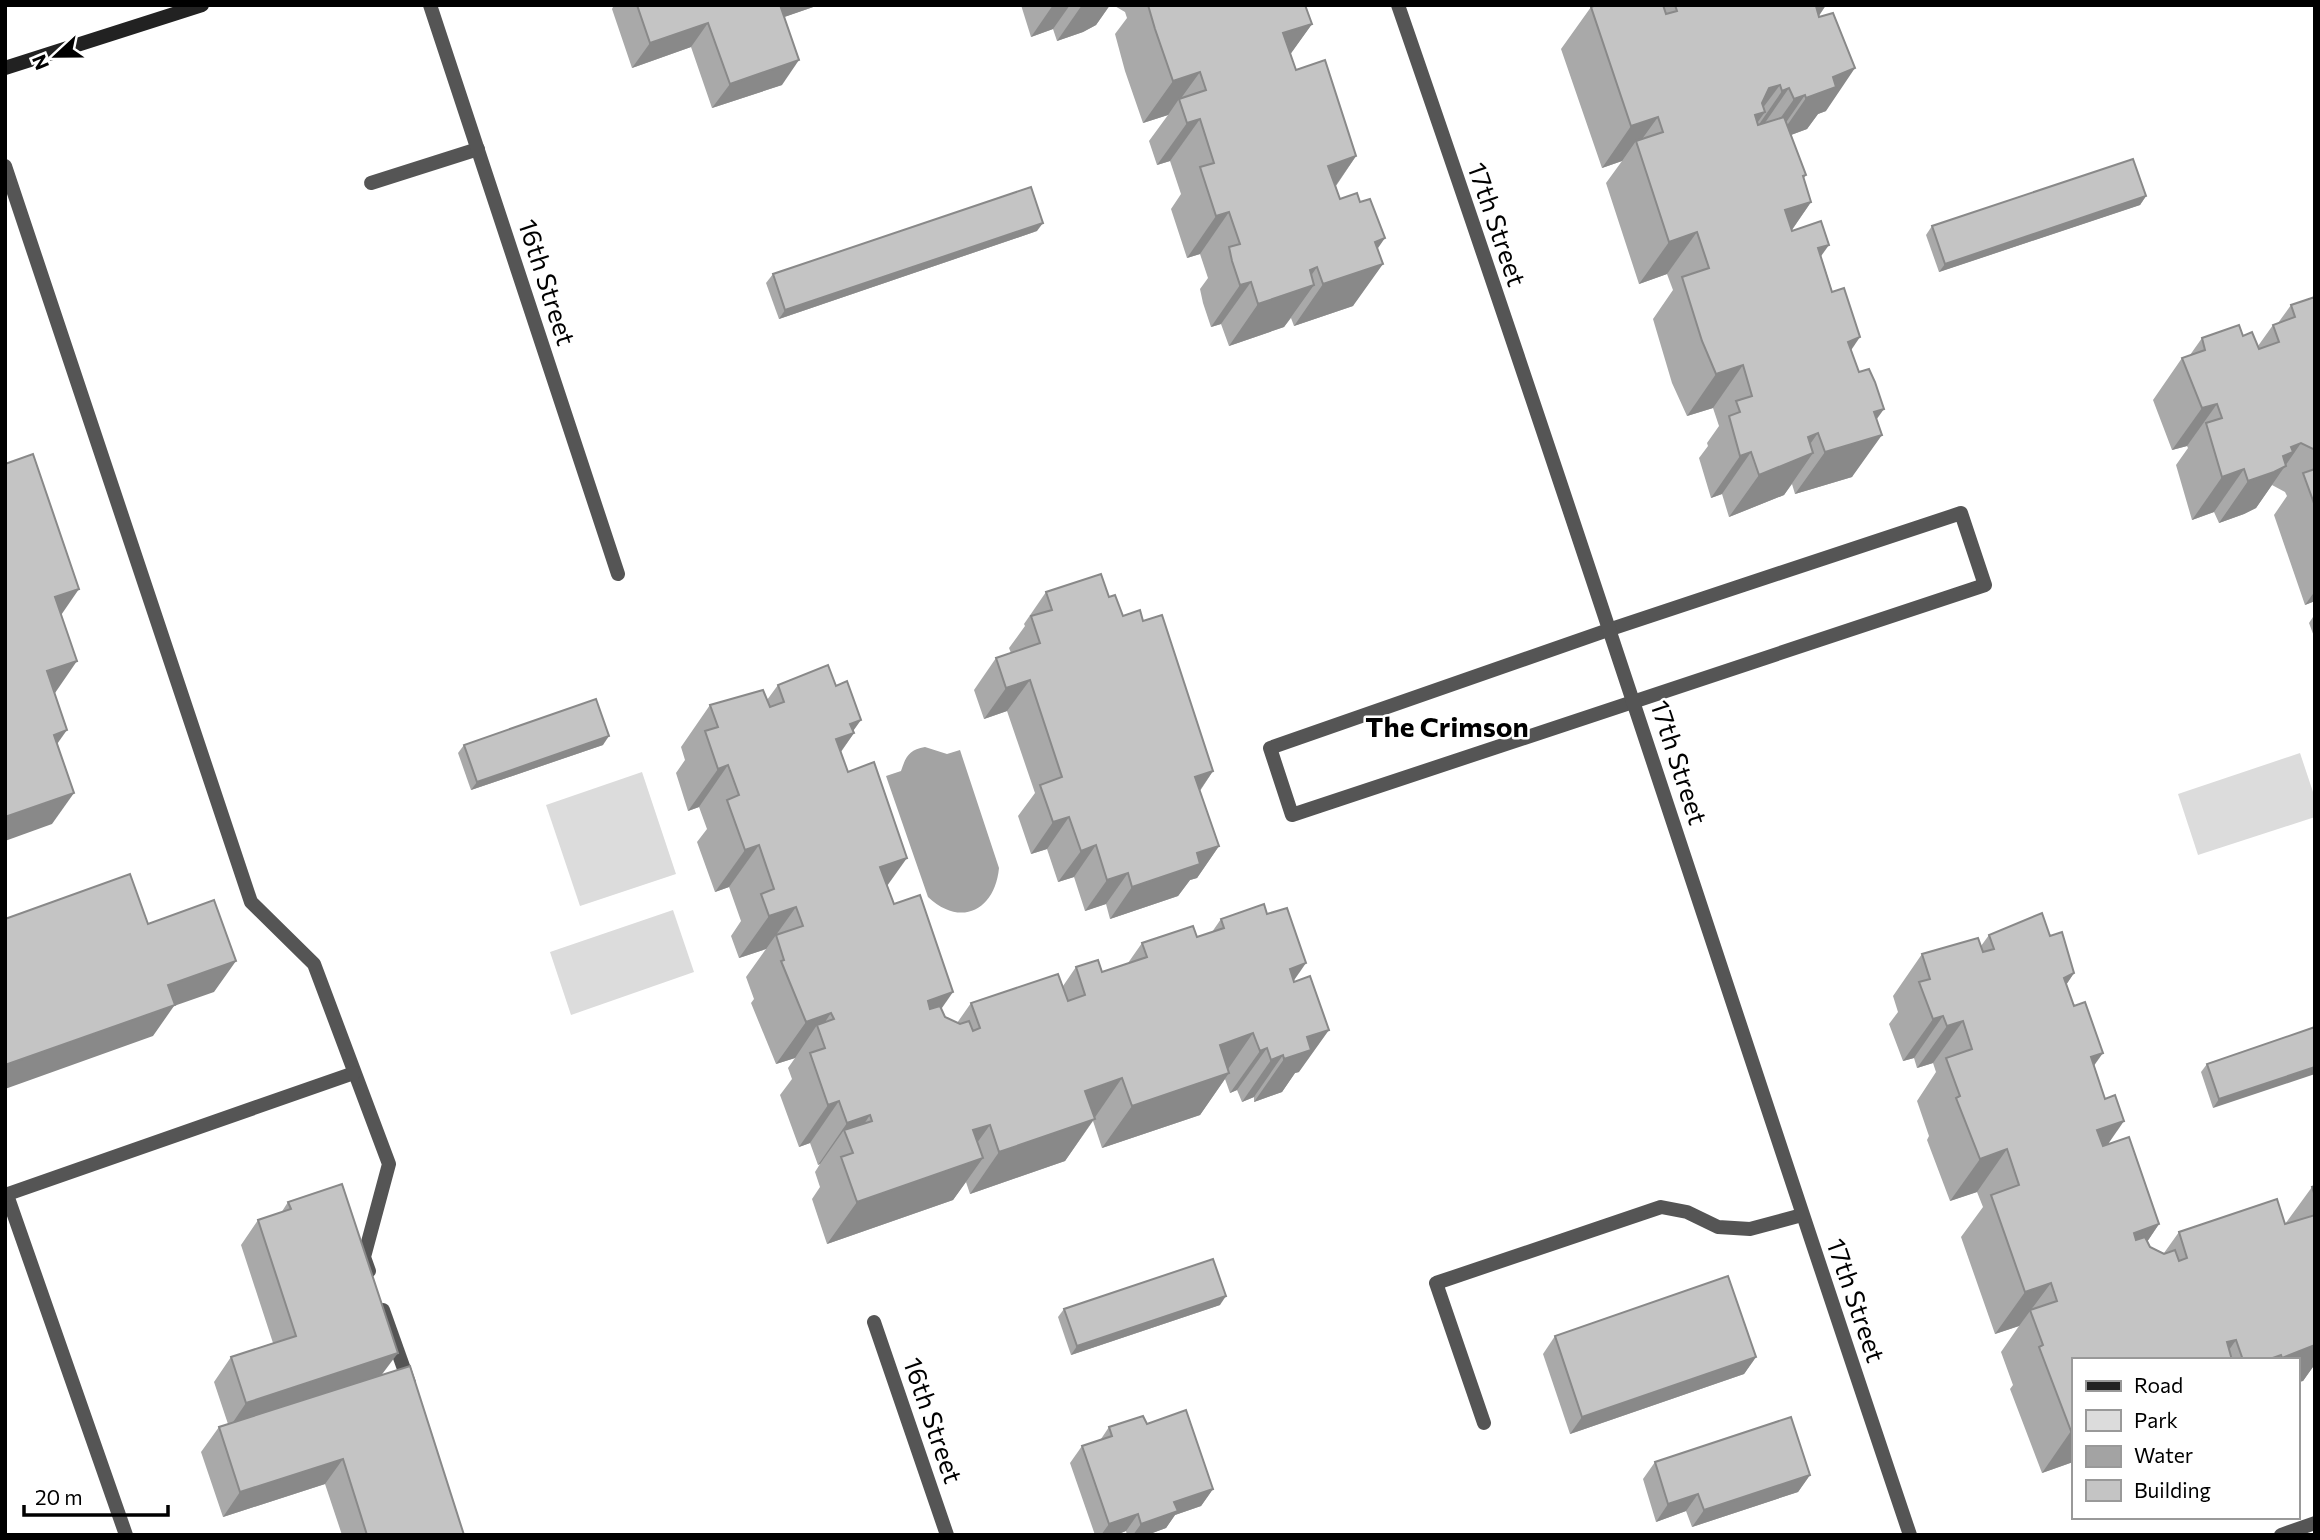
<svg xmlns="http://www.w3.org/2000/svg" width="2320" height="1540" font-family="Commissioner,sans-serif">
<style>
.green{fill:#dcdcdc}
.water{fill:#a3a3a3}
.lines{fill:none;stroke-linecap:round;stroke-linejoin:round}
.lane{stroke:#555;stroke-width:14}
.street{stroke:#555;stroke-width:14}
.secondary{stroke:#222;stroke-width:14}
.wall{fill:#a9a9a9}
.shaded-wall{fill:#898989}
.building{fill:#c4c4c4;stroke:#898989;stroke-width:2}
.labels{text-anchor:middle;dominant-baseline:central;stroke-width:5;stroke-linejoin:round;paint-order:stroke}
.street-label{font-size:26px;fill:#000;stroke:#fff}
.neighbourhood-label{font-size:28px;font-weight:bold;fill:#000;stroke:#fff}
</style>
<rect width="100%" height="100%" fill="#fff"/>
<!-- green -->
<g class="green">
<polygon points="2300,753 2315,798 2315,817 2198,855 2178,794"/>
<polygon points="642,772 676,874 580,906 546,805"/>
<polygon points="673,910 694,972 571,1015 550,952"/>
</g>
<!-- water -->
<path class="water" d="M925,747L947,754L960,750L999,868C995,910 961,928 928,897L886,776L901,771C906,756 909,750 925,747Z"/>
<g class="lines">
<!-- lane -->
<g class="lane">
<polyline points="5,166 251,902 314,964 389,1164 364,1257 369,1271"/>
<polyline points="371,183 478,149"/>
<polygon points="1961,513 1985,585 1292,815 1270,748 1611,629"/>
<polyline points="7,1195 126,1535"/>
<polyline points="383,1310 409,1383"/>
<polyline points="1484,1423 1436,1283 1661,1207 1687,1212 1718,1227 1750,1229 1802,1215"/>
</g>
<!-- street -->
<g class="street">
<polyline points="430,5 618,574"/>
<path d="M1398,5C1574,513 1738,1025 1910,1535"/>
<polyline points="5,1195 354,1073"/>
<polyline points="874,1322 947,1535"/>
<polyline points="2281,1535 2315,1523"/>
</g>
<!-- secondary -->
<polyline class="secondary" points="5,68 202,5"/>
</g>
<!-- wall -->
<g class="wall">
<polygon points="614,5 819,5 784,17 782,85 712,108 691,47 632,68 612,9"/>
<polygon points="1021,5 1110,5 1096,25 1083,32 1057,41 1053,29 1031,37"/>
<polygon points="1113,5 1305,5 1312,24 1290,54 1296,70 1356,156 1336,186 1340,199 1377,249 1353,306 1294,326 1291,318 1284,327 1229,346 1221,324 1211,327 1203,303 1200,289 1208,278 1200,254 1187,258 1171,209 1181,194 1170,161 1157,165 1149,141 1168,115 1143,123 1125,71 1115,34 1127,18 1125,12"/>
<polygon points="1596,5 1826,5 1819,16 1826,111 1818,114 1807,129 1791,135 1806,175 1804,178 1811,202 1792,230 1821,256 1851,350 1876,419 1852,477 1795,494 1792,484 1784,495 1729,517 1722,494 1711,498 1699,458 1708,446 1707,443 1719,426 1713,408 1687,416 1672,383 1653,319 1673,290 1667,274 1639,284 1606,183 1622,161 1602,168 1561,49 1591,7"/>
<polygon points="2146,196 2140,205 1939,272 1926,235 1932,226"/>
<polygon points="1037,231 779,319 766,283 773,274"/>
<polygon points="2315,297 2315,601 2305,605 2274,515 2287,496 2285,492 2272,485 2256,508 2244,514 2219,523 2214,512 2192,520 2176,465 2188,448 2187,446 2172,450 2153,400 2182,358 2190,355 2202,338 2243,336 2258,346 2273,325 2278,323 2291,305"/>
<polygon points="1046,592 1109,597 1123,616 1143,621 1213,771 1200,791 1219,846 1197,878 1190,880 1178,896 1110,919 1106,904 1085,911 1074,877 1058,882 1047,849 1031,854 1018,816 1035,793 1007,711 984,719 974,690 996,658 1011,653 1009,648 1025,626 1024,624"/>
<polygon points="2315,614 2315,639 2309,623"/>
<polygon points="778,685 853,731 854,733 841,752 894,904 945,1017 957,1023 971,1003 1063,986 1076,967 1102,972 1128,963 1142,943 1197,937 1212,932 1221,919 1267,914 1294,981 1299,1072 1295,1073 1282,1092 1254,1102 1254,1097 1242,1102 1237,1090 1230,1093 1225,1079 1200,1115 1102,1148 1093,1121 1065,1161 970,1194 966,1182 953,1200 827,1244 812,1199 820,1187 815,1172 820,1164 818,1165 810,1143 799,1147 780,1095 792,1079 788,1068 795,1058 776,1064 751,1003 754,999 746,977 766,949 739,958 731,936 741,921 729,887 715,892 697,842 707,829 699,807 688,811 676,773 685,760 681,747 710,705 767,700"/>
<polygon points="464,745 603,745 471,790 458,753"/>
<polygon points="1989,935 2050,936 2074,973 2066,985 2094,1066 2108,1144 2159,1224 2147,1242 2150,1247 2164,1253 2179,1232 2285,1224 2312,1187 2315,1186 2315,1364 2303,1381 2297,1360 2073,1360 2073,1462 2042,1473 2010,1389 2013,1385 2001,1352 2019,1326 1995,1334 1961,1237 1983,1207 1977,1192 1950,1201 1927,1140 1929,1136 1917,1101 1936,1072 1933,1063 1917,1068 1914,1058 1903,1061 1889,1024 1898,1012 1893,996 1922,954 1981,946"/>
<polygon points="2315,1027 2213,1108 2201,1072 2207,1064"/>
<polygon points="288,1202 382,1375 464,1535 342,1535 325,1484 223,1517 201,1452 219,1427 228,1424 214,1382 231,1357 273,1343 241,1245 258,1220 281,1213"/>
<polygon points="1220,1305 1071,1355 1058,1317 1064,1309"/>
<polygon points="1555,1336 1756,1357 1744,1374 1570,1434 1543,1354"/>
<polygon points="1147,1424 1213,1489 1201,1506 1175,1515 1166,1528 1147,1535 1127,1535 1126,1531 1116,1535 1095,1535 1070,1463 1082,1446 1101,1439 1109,1427"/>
<polygon points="1655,1462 1810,1475 1798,1492 1692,1527 1686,1511 1656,1522 1643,1479"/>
</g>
<!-- shaded-wall -->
<g class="shaded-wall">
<polygon points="775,5 819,5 761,25"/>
<polygon points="1053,5 1070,5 1053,29 1031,37"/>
<polygon points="1082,5 1110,5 1096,25 1083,32 1057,41"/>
<polygon points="1817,5 1826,5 1800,43 1816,6"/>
<polygon points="708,23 691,47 632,68 650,43"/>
<polygon points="1312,24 1282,66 1283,33"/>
<polygon points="799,60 782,85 712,108 730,84"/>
<polygon points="1855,68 1826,111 1818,114 1807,129 1777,140 1806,98 1833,77"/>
<polygon points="1200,72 1179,101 1179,99 1168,115 1143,123 1173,81"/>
<polygon points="1780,85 1759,113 1765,112 1735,154 1769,88"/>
<polygon points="1789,88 1760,130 1753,133 1782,91"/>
<polygon points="1805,95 1776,137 1764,141 1794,99"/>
<polygon points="1658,117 1637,146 1636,141 1622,161 1602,168 1631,126"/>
<polygon points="1200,119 1170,161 1157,165 1187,123"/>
<polygon points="1356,156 1327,198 1328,166"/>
<polygon points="2146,196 2140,205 1939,272 1945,264"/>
<polygon points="1811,202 1782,244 1785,210"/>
<polygon points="1229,212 1200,254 1187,258 1216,216"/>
<polygon points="1043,223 1037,231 779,319 785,310"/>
<polygon points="1697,232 1667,274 1639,284 1669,242"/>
<polygon points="1385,238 1362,271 1383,264 1353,306 1294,326 1323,284 1375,242"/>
<polygon points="1829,245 1799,287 1818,248"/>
<polygon points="1317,267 1302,289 1314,285 1284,327 1229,346 1258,304 1310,270"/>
<polygon points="1251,282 1221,324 1211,327 1240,285"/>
<polygon points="1860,337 1831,380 1848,342"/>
<polygon points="1743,365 1713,408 1687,416 1716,374"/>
<polygon points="2217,404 2187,446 2172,450 2202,408"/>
<polygon points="1884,409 1861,441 1882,435 1852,477 1795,494 1825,452 1874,412"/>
<polygon points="1818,433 1800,458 1813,453 1784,495 1729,517 1759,475 1808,437"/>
<polygon points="2301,443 2256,508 2244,514 2219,523 2248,481 2283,456 2291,447"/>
<polygon points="1751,452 1722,494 1711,498 1740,456"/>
<polygon points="2244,469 2214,512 2192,520 2222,477"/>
<polygon points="79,589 57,621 55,597"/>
<polygon points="2315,591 2315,601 2305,605"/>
<polygon points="77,661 55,693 47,671"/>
<polygon points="1030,680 1007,711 984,719 1006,688"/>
<polygon points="861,720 851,734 854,733 824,775 836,739 850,724"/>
<polygon points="67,730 45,761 54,735"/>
<polygon points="609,736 603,745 471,790 477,782"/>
<polygon points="728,765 699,807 688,811 718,769"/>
<polygon points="1213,771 1191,803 1195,777"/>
<polygon points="74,793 52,824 5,841 5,817"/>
<polygon points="1069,817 1047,849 1031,854 1053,822"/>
<polygon points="759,845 729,887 715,892 745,850"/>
<polygon points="1096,845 1074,877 1058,882 1081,851"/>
<polygon points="1219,846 1197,878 1190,880 1178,896 1110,919 1132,887 1197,853"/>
<polygon points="907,858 877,900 880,867"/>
<polygon points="1128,873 1106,904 1085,911 1107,880"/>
<polygon points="796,907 766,949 739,958 769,916"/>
<polygon points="236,961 214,992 174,1006 153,1036 5,1089 5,1065 168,985"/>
<polygon points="1306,963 1277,1005 1290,969"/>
<polygon points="2074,973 2045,1016 2064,978"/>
<polygon points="953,992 924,1034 928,1001"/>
<polygon points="831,1013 819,1031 817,1025 795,1058 776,1064 806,1022"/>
<polygon points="1943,1016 1914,1058 1903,1061 1933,1019"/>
<polygon points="1963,1021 1933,1063 1917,1068 1947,1026"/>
<polygon points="1329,1030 1299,1072 1295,1073 1282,1092 1254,1102 1284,1059 1307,1037"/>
<polygon points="1253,1033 1224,1075 1229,1073 1200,1115 1102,1148 1132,1106 1220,1045"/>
<polygon points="1267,1048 1237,1090 1230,1093 1260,1051"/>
<polygon points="2103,1053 2073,1095 2091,1057"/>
<polygon points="1283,1055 1254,1097 1242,1102 1271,1060"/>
<polygon points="2315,1067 2315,1074 2213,1108 2219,1099"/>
<polygon points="1122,1078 1065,1161 970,1194 999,1152 1085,1091"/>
<polygon points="839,1101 810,1143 799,1147 828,1105"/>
<polygon points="870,1115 850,1145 844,1130 820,1164 818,1165 847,1123"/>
<polygon points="2124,1121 2095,1163 2097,1130"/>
<polygon points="990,1125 961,1165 983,1158 953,1200 827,1244 857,1202 973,1130"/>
<polygon points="2007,1149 1977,1192 1950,1201 1980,1159"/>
<polygon points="2159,1224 2130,1267 2134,1233"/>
<polygon points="2051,1283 2019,1326 1995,1334 2025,1292"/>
<polygon points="1226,1296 1220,1305 1071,1355 1077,1346"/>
<polygon points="2236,1340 2222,1360 2227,1342"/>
<polygon points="2315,1345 2315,1364 2303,1381 2297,1383 2297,1360 2280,1360 2282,1358"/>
<polygon points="398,1353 380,1377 229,1428 246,1403"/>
<polygon points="2281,1355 2277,1360 2267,1360"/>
<polygon points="1756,1357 1744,1374 1570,1434 1582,1417"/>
<polygon points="2071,1431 2073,1431 2073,1462 2042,1473"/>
<polygon points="343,1459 325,1484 223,1517 240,1492"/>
<polygon points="1810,1475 1798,1492 1692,1527 1704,1510"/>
<polygon points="1213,1489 1201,1506 1175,1515 1166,1528 1147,1535 1133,1535 1141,1524 1174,1502"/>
<polygon points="1698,1494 1686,1511 1656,1522 1668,1504"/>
<polygon points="1138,1514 1126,1531 1116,1535 1101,1535 1109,1524"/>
</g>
<!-- building -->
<g class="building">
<polygon points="637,5 780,5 799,60 730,84 708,23 650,43"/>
<polygon points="1148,5 1305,5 1312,24 1283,33 1296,70 1325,60 1356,156 1328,166 1340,199 1357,193 1360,202 1370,199 1385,238 1375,242 1383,264 1323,284 1317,267 1310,270 1314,285 1258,304 1251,282 1240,285 1232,261 1229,247 1240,244 1229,212 1216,216 1200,167 1214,163 1200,119 1187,123 1179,99 1206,90 1200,72 1173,81 1155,29"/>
<polygon points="1596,5 1663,5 1666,14 1677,11 1675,5 1817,5 1816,6 1819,17 1833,13 1855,68 1833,77 1836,87 1806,98 1805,95 1794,99 1789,88 1782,91 1780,85 1769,88 1762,103 1765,112 1755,115 1758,125 1784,117 1806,175 1803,176 1811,202 1785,210 1792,231 1821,221 1829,245 1818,248 1832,292 1844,288 1860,337 1848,342 1859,372 1869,369 1875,382 1884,409 1874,412 1882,435 1825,452 1818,433 1808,437 1813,453 1759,475 1751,452 1740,456 1729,416 1740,412 1736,401 1752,396 1743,365 1716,374 1702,341 1682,277 1709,268 1697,232 1669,242 1636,141 1663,132 1658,117 1631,126 1591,7"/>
<polygon points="2133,159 2146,196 1945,264 1932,226"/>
<polygon points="1031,187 1043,223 785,310 773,274"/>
<polygon points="2315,297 2315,450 2301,443 2291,447 2293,452 2283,456 2286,466 2274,472 2248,481 2244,469 2222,477 2206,423 2222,418 2217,404 2202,408 2182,358 2205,350 2202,338 2239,325 2243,336 2252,332 2259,349 2279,342 2273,325 2295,317 2291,305"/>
<polygon points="33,454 79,589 55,597 77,661 47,671 67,730 54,735 74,793 5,817 5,464"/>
<polygon points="2315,469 2315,506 2303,473"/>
<polygon points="1101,574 1109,597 1115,595 1123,616 1140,610 1143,621 1162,615 1213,771 1195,777 1219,846 1197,853 1200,864 1132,887 1128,873 1107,880 1096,845 1081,851 1069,817 1053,822 1040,785 1062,777 1030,680 1006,688 996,658 1040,643 1031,616 1052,610 1046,592"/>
<polygon points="828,665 836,686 847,681 861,720 850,724 854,733 836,739 848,772 874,762 907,858 880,867 894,904 920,895 953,992 928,1001 930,1009 940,1006 945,1017 960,1024 969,1021 973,1031 980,1028 971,1003 1058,974 1068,1001 1085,995 1076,967 1098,960 1102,972 1147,957 1142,943 1193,926 1197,937 1224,928 1221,919 1264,904 1267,914 1287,908 1306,963 1290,969 1294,982 1310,976 1329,1030 1307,1037 1311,1050 1284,1059 1283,1055 1271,1060 1267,1048 1260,1051 1253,1033 1220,1045 1229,1073 1132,1106 1122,1078 1085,1091 1095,1119 999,1152 990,1125 973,1130 983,1158 857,1202 841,1157 853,1153 844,1130 872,1121 870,1115 847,1123 839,1101 828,1105 810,1053 825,1048 817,1025 834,1019 831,1013 806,1022 781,961 784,960 776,935 803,926 796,907 769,916 761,894 774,889 759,845 745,850 727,800 739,795 728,765 718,769 705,731 718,727 710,705 763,690 770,707 784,702 778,685"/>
<polygon points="596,699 609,736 477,782 464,745"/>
<polygon points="130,874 148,924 214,900 236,961 168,985 175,1005 5,1065 5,919"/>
<polygon points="2042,913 2050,936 2062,932 2074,973 2064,978 2074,1006 2085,1002 2103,1053 2091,1057 2105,1099 2115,1095 2124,1121 2097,1130 2103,1146 2129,1137 2159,1224 2134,1233 2136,1240 2145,1237 2150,1247 2164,1254 2175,1250 2179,1261 2187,1258 2179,1232 2277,1199 2285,1224 2315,1215 2315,1345 2282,1358 2281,1355 2267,1360 2243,1360 2236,1340 2227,1342 2232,1360 2073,1360 2073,1431 2071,1431 2039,1347 2043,1345 2030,1310 2057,1301 2051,1283 2025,1292 1991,1195 2019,1185 2007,1149 1980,1159 1956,1098 1960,1096 1946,1058 1972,1049 1963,1021 1947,1026 1943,1016 1933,1019 1919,982 1930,979 1922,954 1978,938 1983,952 1994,949 1989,935"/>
<polygon points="2315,1027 2315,1067 2219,1099 2207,1064"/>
<polygon points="342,1184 398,1353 246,1403 231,1357 296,1336 258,1220 291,1209 288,1202"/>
<polygon points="2315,1186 2315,1196 2312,1187"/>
<polygon points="1213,1259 1226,1296 1077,1346 1064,1309"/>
<polygon points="1728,1276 1756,1357 1582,1417 1555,1336"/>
<polygon points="410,1366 464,1535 367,1535 343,1459 240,1492 219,1427"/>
<polygon points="1186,1410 1213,1489 1174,1502 1178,1511 1141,1524 1138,1514 1109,1524 1082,1446 1112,1436 1109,1427 1143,1416 1147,1424"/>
<polygon points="1791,1417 1810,1475 1704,1510 1698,1494 1668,1504 1655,1462"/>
</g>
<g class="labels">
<!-- street labels -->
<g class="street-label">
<text transform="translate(1498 224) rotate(71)">17th Street</text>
<text transform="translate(548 282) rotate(72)">16th Street</text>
<text transform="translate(1680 762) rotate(72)">17th Street</text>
<text transform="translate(1857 1300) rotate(71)">17th Street</text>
<text transform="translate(934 1420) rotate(71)">16th Street</text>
</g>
<!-- neighbourhood labels -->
<g class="neighbourhood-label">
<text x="1447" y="726">The Crimson</text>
</g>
</g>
<!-- border -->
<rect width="2320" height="1540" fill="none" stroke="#000000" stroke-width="14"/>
<!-- legend -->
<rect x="2072" y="1358" width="228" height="161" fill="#ffffff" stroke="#999999" stroke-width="2"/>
<rect x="2086" y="1381" width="35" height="10" fill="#222222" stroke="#999999" stroke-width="2"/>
<text x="2134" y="1393" font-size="21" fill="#000000">Road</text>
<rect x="2086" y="1410" width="35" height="21" fill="#dcdcdc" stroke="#999999" stroke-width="2"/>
<text x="2134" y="1428" font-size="21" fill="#000000">Park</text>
<rect x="2086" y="1446" width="35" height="21" fill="#a3a3a3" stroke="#999999" stroke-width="2"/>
<text x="2134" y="1463" font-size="21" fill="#000000">Water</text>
<rect x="2086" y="1480" width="35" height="21" fill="#c4c4c4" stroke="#999999" stroke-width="2"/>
<text x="2134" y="1498" font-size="21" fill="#000000">Building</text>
<!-- north arrow -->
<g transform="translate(56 56) rotate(248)" stroke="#ffffff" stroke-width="5" paint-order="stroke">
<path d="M0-5L12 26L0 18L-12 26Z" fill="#000000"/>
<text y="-10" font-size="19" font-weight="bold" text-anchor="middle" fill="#000000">N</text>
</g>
<!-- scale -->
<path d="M24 1505v10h144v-10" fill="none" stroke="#000000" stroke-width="3.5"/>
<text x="35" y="1505" font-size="21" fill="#000000" stroke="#ffffff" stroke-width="5" paint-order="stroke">20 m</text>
</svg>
